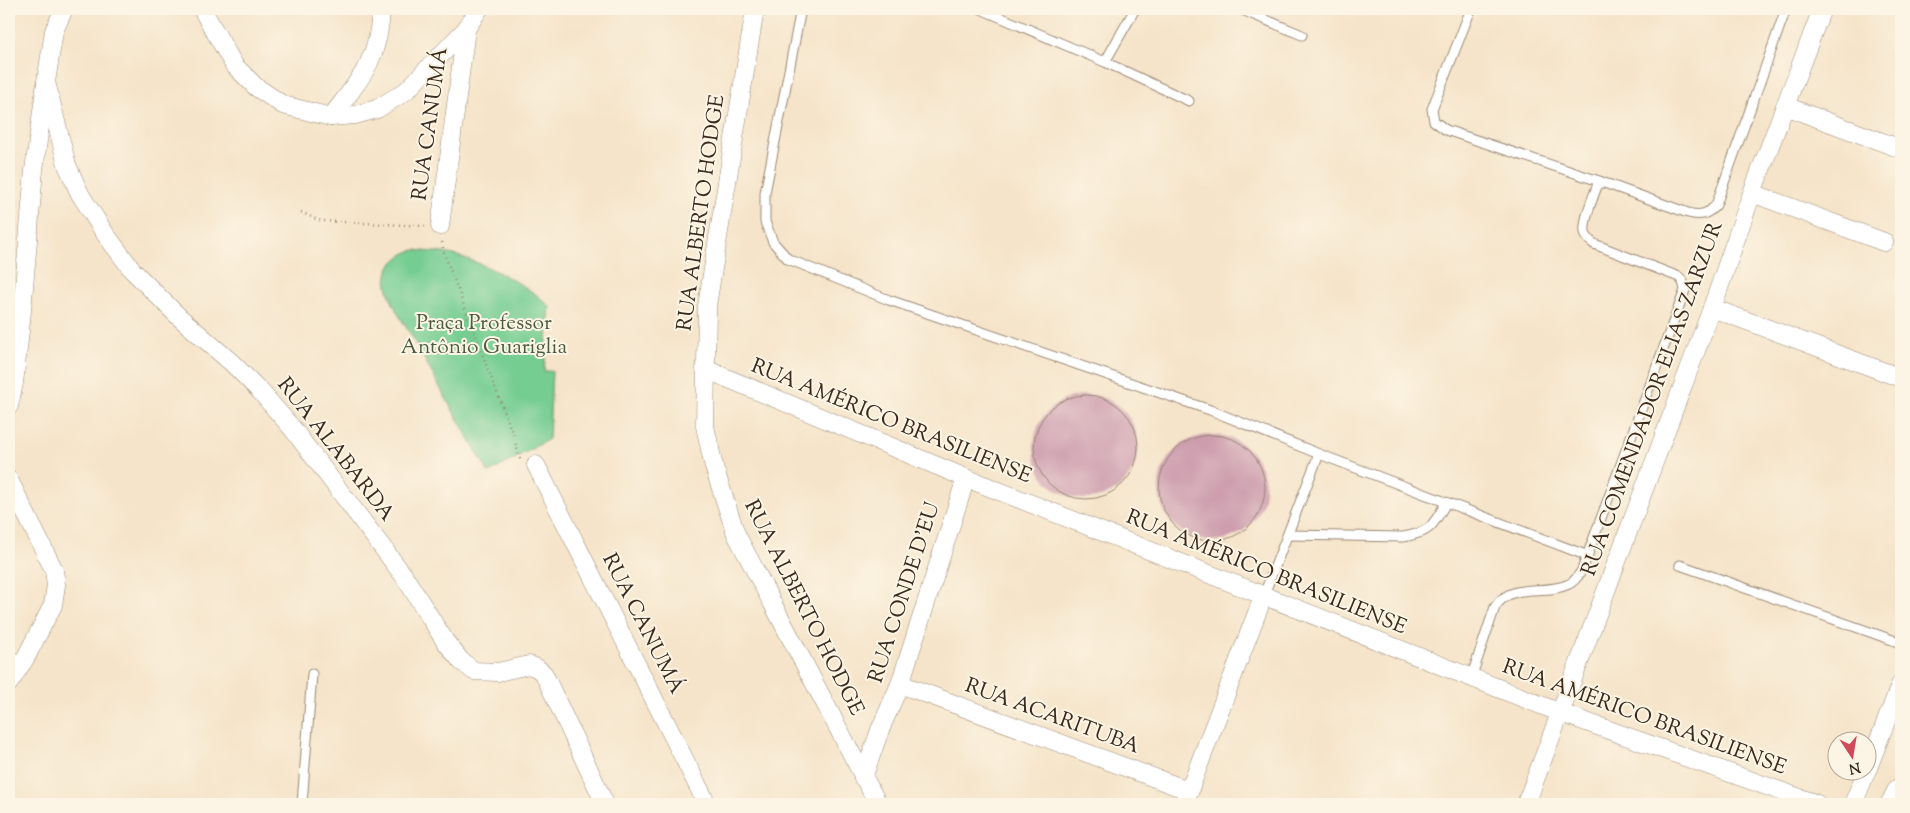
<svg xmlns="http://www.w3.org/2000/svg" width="1910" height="813" font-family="'Sorts Mill Goudy',serif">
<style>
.green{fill:#74cd92;stroke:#587c58}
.building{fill:#cd9dae}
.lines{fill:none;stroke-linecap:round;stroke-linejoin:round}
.lane-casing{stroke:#988774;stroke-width:11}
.street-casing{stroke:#988774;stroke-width:19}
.primary-casing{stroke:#988774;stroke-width:29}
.path{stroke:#988774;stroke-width:2.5;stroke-dasharray:1 4;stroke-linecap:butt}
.lane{stroke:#fff;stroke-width:9}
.street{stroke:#fff;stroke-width:18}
.primary{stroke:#fff;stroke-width:28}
.labels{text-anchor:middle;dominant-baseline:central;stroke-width:4;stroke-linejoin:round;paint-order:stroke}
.street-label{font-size:21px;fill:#3b2a1e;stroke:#fcf5e5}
.park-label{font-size:21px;fill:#4c5b41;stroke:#fcf5e5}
</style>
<rect width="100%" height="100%" fill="#fcf5e5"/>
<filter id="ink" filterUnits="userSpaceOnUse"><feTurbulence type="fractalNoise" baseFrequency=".02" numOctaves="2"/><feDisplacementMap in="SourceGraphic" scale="10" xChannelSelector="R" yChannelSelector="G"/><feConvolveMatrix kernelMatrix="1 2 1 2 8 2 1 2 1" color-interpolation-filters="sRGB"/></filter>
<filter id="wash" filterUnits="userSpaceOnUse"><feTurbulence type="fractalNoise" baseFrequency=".0096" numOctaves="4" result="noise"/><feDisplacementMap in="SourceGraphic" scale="20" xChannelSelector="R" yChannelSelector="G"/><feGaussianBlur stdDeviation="1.12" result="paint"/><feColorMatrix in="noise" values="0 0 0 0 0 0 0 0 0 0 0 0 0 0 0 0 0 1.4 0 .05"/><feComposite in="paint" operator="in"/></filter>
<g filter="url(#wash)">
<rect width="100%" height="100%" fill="#f5e4c9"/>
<!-- green -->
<path class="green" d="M415,250C428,252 442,252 454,255C484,263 529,285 550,307L544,371H552L549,439L489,473C463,429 438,385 414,340C404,323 390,304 387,285C383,268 399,253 415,250Z"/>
<g id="blocks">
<!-- building -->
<g class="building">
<circle cx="1086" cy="447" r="52"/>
<circle cx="1212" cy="488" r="53"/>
</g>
</g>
</g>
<g filter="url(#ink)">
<use href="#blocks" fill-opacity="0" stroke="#988774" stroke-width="1"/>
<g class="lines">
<!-- lane casing -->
<g class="lane-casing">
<g id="lane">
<polyline points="801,9 765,193 765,222 773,242 788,259 889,300 1210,410 1319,454 1588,556"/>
<polyline points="981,9 1105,62"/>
<polyline points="1135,9 1105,62 1189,101"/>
<polyline points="1240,9 1302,35"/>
<polyline points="1471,9 1432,109 1434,121 1446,130 1599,181"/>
<path d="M1288,535L1403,537C1432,532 1432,526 1446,503"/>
<polyline points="1680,565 1901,643"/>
<polyline points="1263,597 1319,454"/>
<path d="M1471,678L1495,607C1512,581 1544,596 1569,584C1574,582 1579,575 1582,570L1685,290L1683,282L1679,277L1594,244C1590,241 1586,238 1585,232C1583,219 1595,193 1599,181L1688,213C1700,216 1707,215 1716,205L1786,9"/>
<polyline points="302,804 312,674"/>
</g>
</g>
<!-- street casing -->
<g class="street-casing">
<g id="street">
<polyline points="202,9 234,65 256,87 283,105 331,117 355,115 377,109 406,91 466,29 479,9"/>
<polyline points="755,9 707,306 705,426 714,467 736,534 878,804"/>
<polyline points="46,82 67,165 80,194 106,235 133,271 178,316 232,363 260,391 292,428 404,576 445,641 461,661 474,671 498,672 529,665 537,668 544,674 605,804"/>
<polyline points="1785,106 1901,149"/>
<path d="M331,117C361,78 379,60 381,9"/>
<polyline points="1752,193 1884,242"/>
<polyline points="440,226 466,29"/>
<polyline points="1712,308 1901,378"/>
<polyline points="705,369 966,478 1561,713 1817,804"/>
<polyline points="9,406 14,383 21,322 34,170 46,82 54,31 64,9"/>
<polyline points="536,465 707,804"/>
<polyline points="9,480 54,570 56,585 53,605 26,657 9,683"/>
<polyline points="900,684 1190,791"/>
<polyline points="1868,768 1901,683"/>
<polyline points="863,778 880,730 900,684 966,478"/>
<polyline points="1184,804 1263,597"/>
<polyline points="1526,804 1712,308 1752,193 1822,9"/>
<polyline points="1853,804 1867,770"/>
</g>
</g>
<!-- primary casing -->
<g class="primary-casing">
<polyline id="primary" points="1895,804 1901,792"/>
</g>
<!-- path -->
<g class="path">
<polyline points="301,212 318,220 324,221 425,226"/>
<polyline points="442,242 444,253 513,435 521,462"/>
</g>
<!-- lane -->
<use href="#lane" class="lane"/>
<!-- street -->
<use href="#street" class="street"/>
<!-- primary -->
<use href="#primary" class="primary"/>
</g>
</g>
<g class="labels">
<!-- street labels -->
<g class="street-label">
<text transform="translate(431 124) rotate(-82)">RUA CANUMÁ</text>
<text transform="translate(702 213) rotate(-82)">RUA ALBERTO HODGE</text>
<text transform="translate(1653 399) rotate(-70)">RUA COMENDADOR ELIAS ZARZUR</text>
<text transform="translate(891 422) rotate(22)">RUA AMÉRICO BRASILIENSE</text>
<text transform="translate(335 450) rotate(52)">RUA ALABARDA</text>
<text transform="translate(1266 573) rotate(22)">RUA AMÉRICO BRASILIENSE</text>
<text transform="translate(905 593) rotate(-72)">RUA CONDE D'EU</text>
<text transform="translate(803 608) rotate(63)">RUA ALBERTO HODGE</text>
<text transform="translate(642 624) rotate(63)">RUA CANUMÁ</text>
<text transform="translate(1052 717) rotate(20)">RUA ACARITUBA</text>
<text transform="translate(1644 718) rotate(20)">RUA AMÉRICO BRASILIENSE</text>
</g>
<!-- park labels -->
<g class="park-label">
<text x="484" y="324">Praça Professor<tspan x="484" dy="24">Antônio Guariglia</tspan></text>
</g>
</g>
<!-- margin -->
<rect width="1910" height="813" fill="none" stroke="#fcf5e5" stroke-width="30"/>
<!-- north arrow -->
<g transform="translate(1852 756) rotate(168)"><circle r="24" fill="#fcf5e5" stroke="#afa495"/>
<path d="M0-4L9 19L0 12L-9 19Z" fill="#d1495b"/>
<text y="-8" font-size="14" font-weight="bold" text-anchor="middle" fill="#3b2a1e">N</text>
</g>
</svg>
